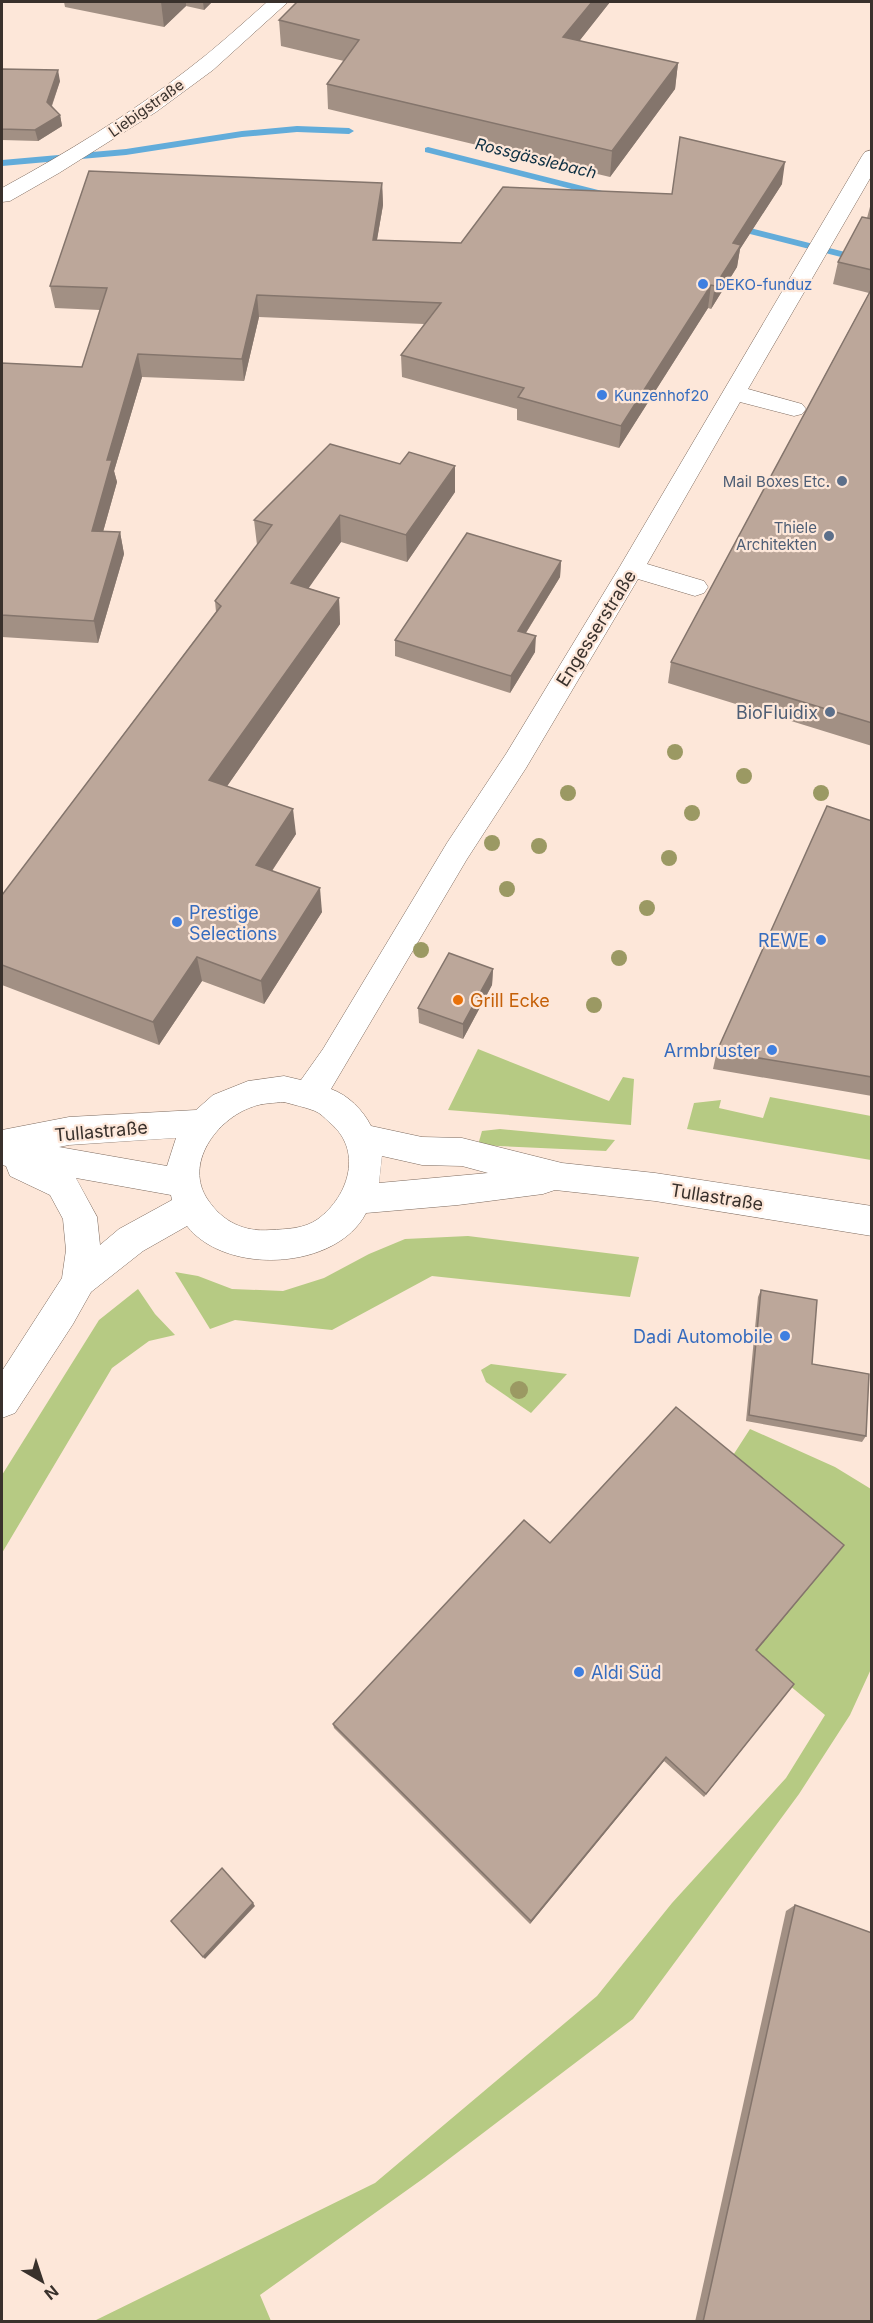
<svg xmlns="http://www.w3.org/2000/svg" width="873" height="2323" font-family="Inter,sans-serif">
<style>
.green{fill:#b6ca83}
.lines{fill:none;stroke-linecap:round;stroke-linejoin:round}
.stream{fill:#62acda;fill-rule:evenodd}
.minor-casing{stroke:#7e6b5f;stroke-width:1}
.minor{fill:#fff;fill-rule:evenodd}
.tree{fill:#9b9963}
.wall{fill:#a29084}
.shaded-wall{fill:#84756c}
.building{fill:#bca79a;stroke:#84756c;stroke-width:1.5}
.shop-dot{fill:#3f7fe0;stroke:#fde7d9;stroke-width:2}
.service-dot{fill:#5c6f8a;stroke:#fde7d9;stroke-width:2}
.food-dot{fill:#e8710a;stroke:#fde7d9;stroke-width:2}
.labels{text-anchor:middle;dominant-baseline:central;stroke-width:4.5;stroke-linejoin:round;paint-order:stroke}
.far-street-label{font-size:15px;fill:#39312c;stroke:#fde7d9}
.far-shop-label{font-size:15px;fill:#366cbe;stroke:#fde7d9;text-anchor:start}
.far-service-label{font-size:15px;fill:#4e5e75;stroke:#fde7d9;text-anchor:end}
.far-water-label{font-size:16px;font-style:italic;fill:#0d2f42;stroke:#fde7d9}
.street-label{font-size:18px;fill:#39312c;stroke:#fde7d9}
.service-label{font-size:18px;fill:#4e5e75;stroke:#fde7d9;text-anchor:end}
.shop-label{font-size:18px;fill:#366cbe;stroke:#fde7d9;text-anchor:end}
.food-label{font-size:18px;fill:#c56008;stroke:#fde7d9;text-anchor:start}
</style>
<rect width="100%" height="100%" fill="#fde7d9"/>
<!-- green -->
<g class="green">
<polygon points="478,1049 609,1101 623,1077 634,1079 631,1125 448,1110"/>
<polygon points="770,1097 871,1116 871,1160 687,1129 694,1103 721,1100 719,1108 763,1118"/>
<polygon points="500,1129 615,1140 606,1151 478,1145 482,1131"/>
<polygon points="468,1236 639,1257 630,1297 432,1276 332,1330 235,1320 210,1329 175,1272 198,1276 232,1289 283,1291 324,1278 369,1254 405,1239"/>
<polygon points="138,1289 155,1314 175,1335 149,1341 112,1368 2,1553 2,1475 99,1320"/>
<polygon points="491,1364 567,1374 531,1413 486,1382 481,1370"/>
<polygon points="750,1429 835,1467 871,1489 871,1669 850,1715 799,1794 633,2019 424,2178 260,2295 271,2321 92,2322 375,2183 597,1996 672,1903 786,1778 825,1715 753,1655 730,1460"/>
</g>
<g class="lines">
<!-- stream -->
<g class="stream">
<polygon points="297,126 349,128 354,131 349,134 297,132 242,137 126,155 2,166 2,160 126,149 242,131"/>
<polygon points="428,147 614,194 616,196 611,199 425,152 425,148"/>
<polygon points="734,224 849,253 850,255 845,258 730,229 730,225"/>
</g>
<!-- minor casing -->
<g class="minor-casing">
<g id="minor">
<path d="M267,2H288L213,70L156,112L59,173L10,201L2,202V188C66,153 129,115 187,70C215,49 241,25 267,2Z"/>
<path d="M872,150V175L748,389L802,404L806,409L802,414L794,416L740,402L647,564L704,581L708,587L704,593L695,596L638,579L526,768L467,859L331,1089C348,1095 363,1110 371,1126L422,1137L462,1138L562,1163L655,1173L872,1206V1236L655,1201L555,1190L543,1194L458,1205L366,1213C337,1270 226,1276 187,1226L143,1251L91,1292L73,1324L15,1413L2,1418V1371L62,1278L66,1250L63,1219L50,1195L10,1176L6,1166L2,1165V1130L69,1117L196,1110L213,1095L248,1081L284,1076L301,1080L323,1049L447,843L506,754L619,568L862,156L865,152ZM284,1102C294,1105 305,1107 315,1111C320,1113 325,1118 329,1122C363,1149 350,1195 318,1219C304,1229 287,1229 270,1230C244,1232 223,1222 208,1200C183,1164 217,1119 252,1107C262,1103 274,1103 284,1102ZM176,1138L167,1166L59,1147L69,1145ZM382,1156L422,1165L462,1166L488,1173L379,1183ZM76,1178L171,1195L172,1200L119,1229L100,1245L97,1217Z"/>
</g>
</g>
<!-- minor -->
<use href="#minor" class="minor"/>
</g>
<!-- trees -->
<g class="tree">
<circle cx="675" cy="752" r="8"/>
<circle cx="744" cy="776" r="8"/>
<circle cx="568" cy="793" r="8"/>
<circle cx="821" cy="793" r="8"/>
<circle cx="692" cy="813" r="8"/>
<circle cx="492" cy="843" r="8"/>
<circle cx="539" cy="846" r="8"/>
<circle cx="669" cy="858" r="8"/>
<circle cx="507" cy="889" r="8"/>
<circle cx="647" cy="908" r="8"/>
<circle cx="421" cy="950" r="8"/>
<circle cx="619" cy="958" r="8"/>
<circle cx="594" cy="1005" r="8"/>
<circle cx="519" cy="1390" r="9"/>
</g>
<!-- wall -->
<g class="wall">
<polygon points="64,2 212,2 204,10 186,6 164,27 65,7"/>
<polygon points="297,2 610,2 579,41 678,63 675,89 610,177 328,109 327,84 344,61 281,46 279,20"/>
<polygon points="2,69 60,81 52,106 60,115 62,126 38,141 2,140"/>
<polygon points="382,183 383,205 377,240 461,243 672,194 782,184 740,249 737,267 711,309 708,308 619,448 517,420 517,409 402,377 401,355 424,324 259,317 244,381 142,377 114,471 117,482 103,532 120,532 124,554 98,643 2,637 2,363 82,367 100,310 55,308 50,286"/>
<polygon points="872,199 872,746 668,683 671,662 869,293 833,284 838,262 867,218"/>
<polygon points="455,492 407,562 341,542 308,588 339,598 340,624 227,786 296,834 272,871 322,912 264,1004 202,981 159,1045 2,985 2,895 216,612 215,601 257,545 254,520"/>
<polygon points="561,561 560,577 526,633 535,652 510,693 395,656 395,640"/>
<polygon points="872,821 872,1096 713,1069 717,1051"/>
<polygon points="493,969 492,985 463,1039 419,1023 418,1008"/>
<polygon points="761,1290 812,1364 866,1436 862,1442 746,1421 758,1297"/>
<polygon points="844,1545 756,1651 794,1684 704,1797 664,1761 530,1924 334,1728 333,1724"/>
<polygon points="795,1905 872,2322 695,2322 786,1911"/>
</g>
<!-- shaded-wall -->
<g class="shaded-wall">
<polygon points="161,2 186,2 186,6 164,27"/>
<polygon points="203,2 212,2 204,10"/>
<polygon points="592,2 610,2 562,63 563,37"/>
<polygon points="678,63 675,89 610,177 612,151"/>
<polygon points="58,70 60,81 49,113 47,102"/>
<polygon points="60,115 62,126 38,141 35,130"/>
<polygon points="785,162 782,184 740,249 737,267 711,309 715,286 733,243"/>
<polygon points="382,183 383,205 373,262 373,240"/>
<polygon points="711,285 708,308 619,448 621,426"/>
<polygon points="257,295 259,317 244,381 242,359"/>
<polygon points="138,354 142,377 114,471 117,482 97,553 92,531 107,460"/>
<polygon points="455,466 455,492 407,562 406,535"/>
<polygon points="340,515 341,542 294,609 291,583"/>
<polygon points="120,532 124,554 98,643 94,621"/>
<polygon points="561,561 560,577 517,647 518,631"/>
<polygon points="339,598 340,624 214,805 209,780"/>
<polygon points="536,636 535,652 510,693 511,676"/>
<polygon points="293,809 296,834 259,890 256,865"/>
<polygon points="320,888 322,912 264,1004 261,981"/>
<polygon points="197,957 202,981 159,1045 153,1022"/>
<polygon points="493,969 492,985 463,1039 463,1024"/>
<polygon points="844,1545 840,1550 753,1655 756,1650"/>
<polygon points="666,1757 664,1761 530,1924 531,1921"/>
<polygon points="253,1903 255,1906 205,1959 203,1957"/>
</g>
<!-- building -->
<g class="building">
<polygon points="297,2 592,2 563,37 678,63 612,151 327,84 359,40 279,20"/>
<polygon points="2,69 58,70 47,102 60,115 35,130 2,129"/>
<polygon points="680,137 785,162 733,243 741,245 715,286 711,285 621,426 518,397 524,388 401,355 441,303 257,295 242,359 138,354 107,460 112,460 92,531 120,532 94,621 2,615 2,363 82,367 107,288 50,286 89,171 382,183 373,240 461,243 503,187 672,194"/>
<polygon points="862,217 872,219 872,270 838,262"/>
<polygon points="872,288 872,723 671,662"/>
<polygon points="330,444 400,464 409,452 455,466 406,535 340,515 291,583 339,598 209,780 293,809 256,865 320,888 261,981 197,957 153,1022 2,965 2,895 221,606 215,601 272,525 254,520"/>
<polygon points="467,533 561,561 518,631 536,636 511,676 395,640"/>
<polygon points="827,806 872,821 872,1077 717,1051"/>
<polygon points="449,953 493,969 463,1024 418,1008"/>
<polygon points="761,1290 817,1300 812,1364 869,1374 866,1436 749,1415"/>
<polygon points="676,1407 844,1545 756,1650 794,1684 706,1794 666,1757 531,1921 333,1724 524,1520 550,1543"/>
<polygon points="222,1868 253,1903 203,1957 171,1921"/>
<polygon points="795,1905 872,1933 872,2322 703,2322"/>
</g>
<!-- markers -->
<g class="shop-dot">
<circle cx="703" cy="284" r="6"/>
<circle cx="602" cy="395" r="6"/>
<circle cx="177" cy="922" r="6"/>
<circle cx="821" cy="940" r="6"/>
<circle cx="772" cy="1050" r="6"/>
<circle cx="785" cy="1336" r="6"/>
<circle cx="579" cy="1672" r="6"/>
</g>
<g class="service-dot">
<circle cx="842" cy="481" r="6"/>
<circle cx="829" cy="536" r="6"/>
<circle cx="830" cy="712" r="6"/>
</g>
<circle class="food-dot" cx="458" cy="1000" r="6"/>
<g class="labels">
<!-- far-street labels -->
<g class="far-street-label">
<text transform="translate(146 108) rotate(-35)">Liebigstraße</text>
</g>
<!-- far-shop labels -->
<g class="far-shop-label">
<text x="715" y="284">DEKO-funduz</text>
<text x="614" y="395">Kunzenhof20</text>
</g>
<!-- far-service labels -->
<g class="far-service-label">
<text x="830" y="481">Mail Boxes Etc.</text>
<text x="817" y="527">Thiele<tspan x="817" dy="17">Architekten</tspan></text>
</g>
<!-- far-water labels -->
<g class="far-water-label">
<text transform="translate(536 158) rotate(14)">Rossgässlebach</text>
</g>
<!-- street labels -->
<g class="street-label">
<text transform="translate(596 628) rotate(-58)">Engesserstraße</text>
<text transform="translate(101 1131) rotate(-5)">Tullastraße</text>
<text transform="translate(717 1197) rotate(9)">Tullastraße</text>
</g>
<!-- service labels -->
<g class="service-label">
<text x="818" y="712">BioFluidix</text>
</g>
<!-- shop labels -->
<g class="shop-label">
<text x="189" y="912" text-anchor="start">Prestige<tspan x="189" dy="21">Selections</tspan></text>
<text x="809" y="940">REWE</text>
<text x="760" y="1050">Armbruster</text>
<text x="773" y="1336">Dadi Automobile</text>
<text x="591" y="1672" text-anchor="start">Aldi Süd</text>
</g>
<!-- food labels -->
<g class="food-label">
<text x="470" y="1000">Grill Ecke</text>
</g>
</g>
<!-- border -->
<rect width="873" height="2323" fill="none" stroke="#39312c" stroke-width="6"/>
<!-- north arrow -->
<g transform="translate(42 2281) rotate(141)" stroke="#fde7d9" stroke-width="4.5" paint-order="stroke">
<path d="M0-4.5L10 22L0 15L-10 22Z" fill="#39312c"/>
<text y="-9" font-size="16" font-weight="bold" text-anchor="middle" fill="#39312c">N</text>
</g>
</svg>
